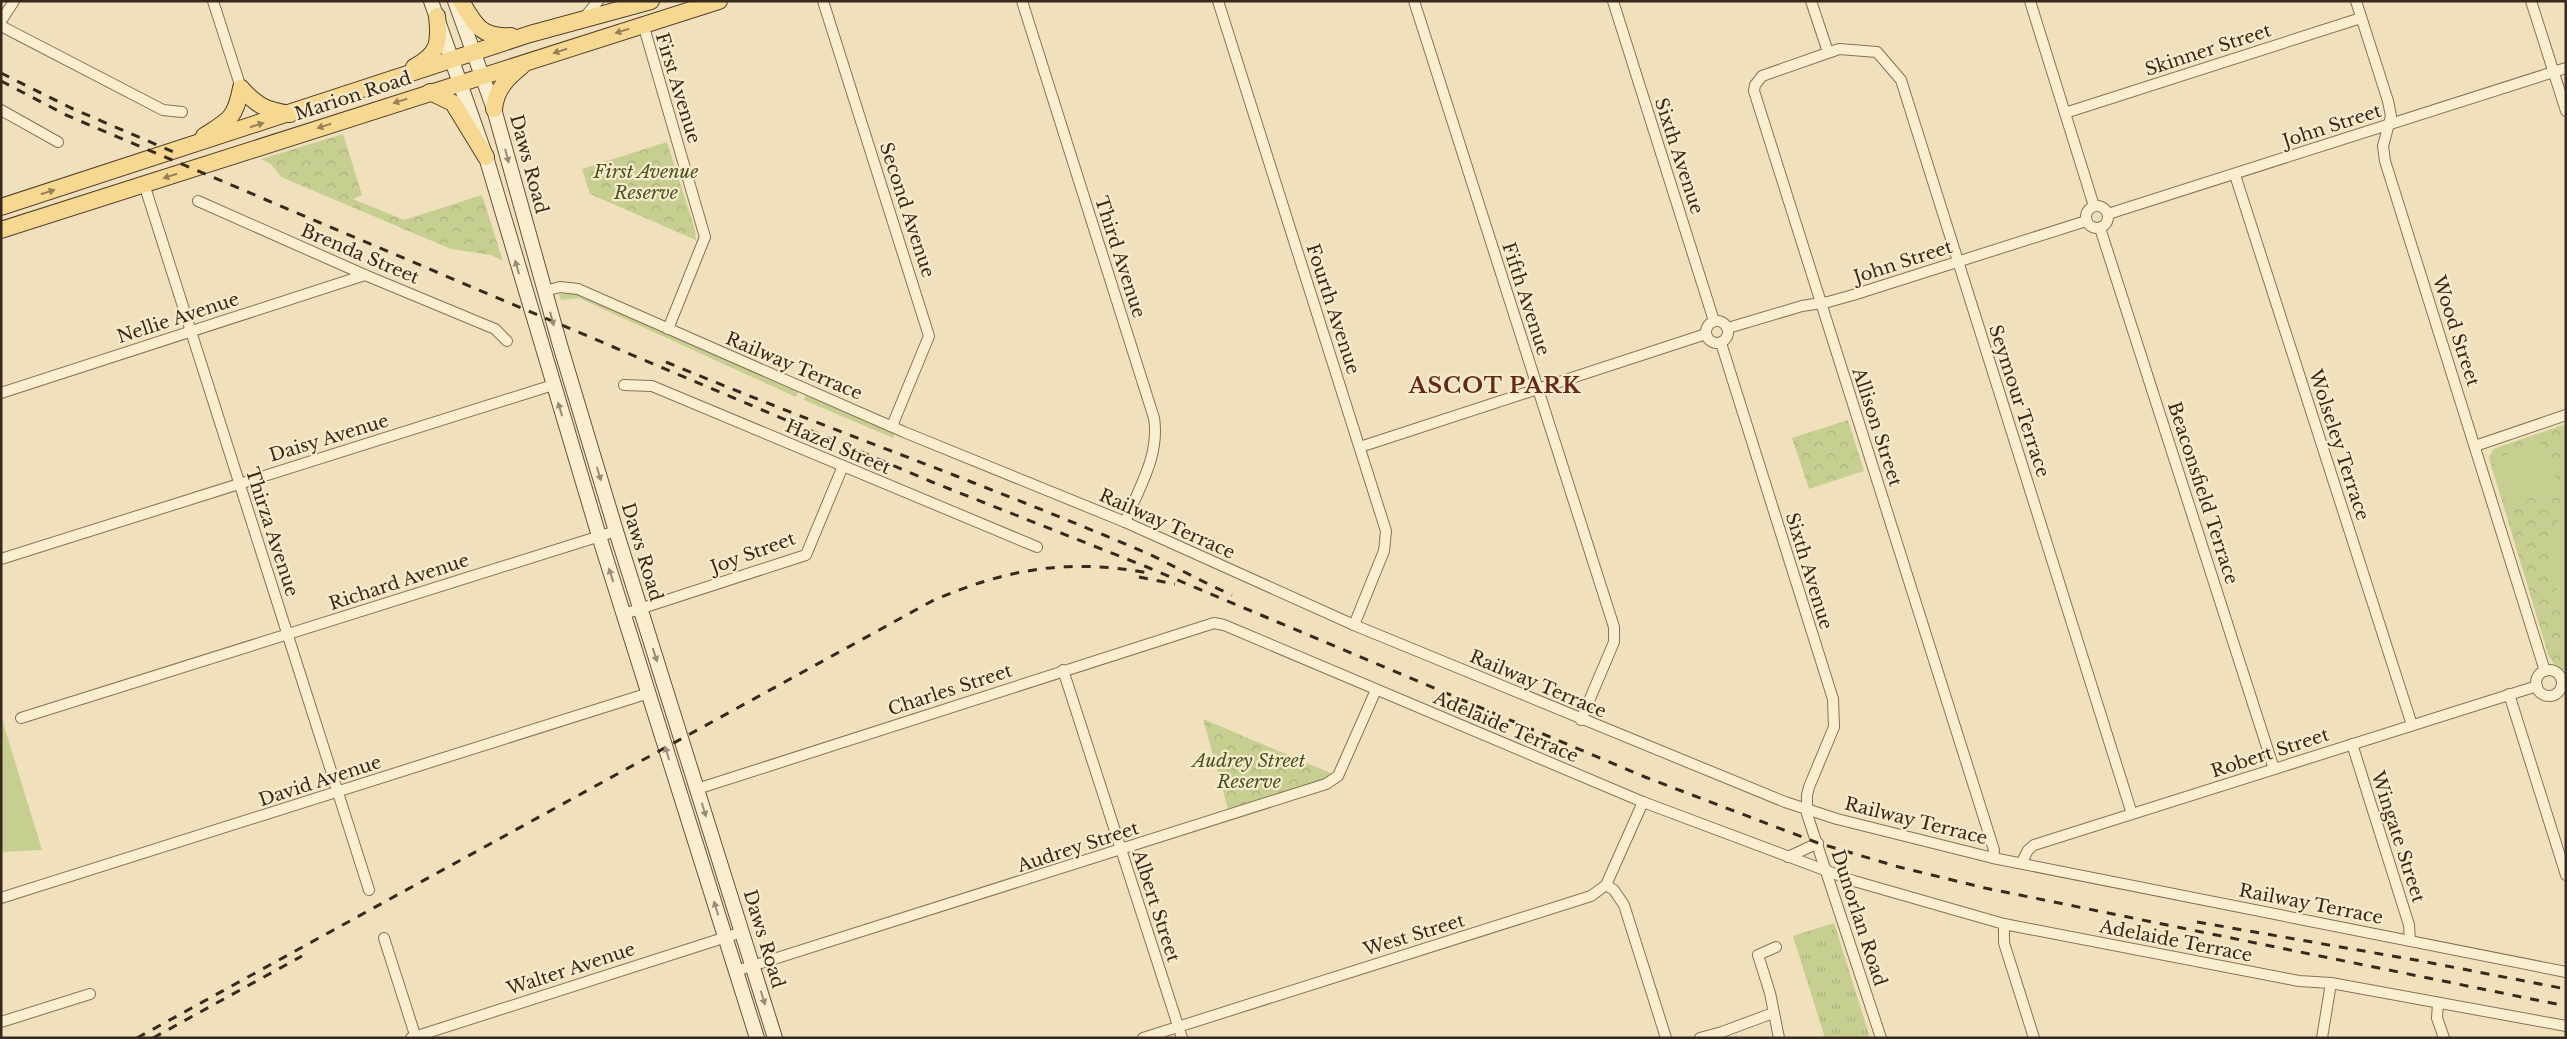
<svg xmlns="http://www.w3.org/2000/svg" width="2567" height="1039" font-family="'Libre Baskerville',serif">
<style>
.grass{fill:url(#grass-tufts)}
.park{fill:url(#park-crowns)}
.garden{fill:#c6ce90}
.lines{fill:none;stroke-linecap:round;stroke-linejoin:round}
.street-casing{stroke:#887155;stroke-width:12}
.secondary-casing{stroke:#6a5238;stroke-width:16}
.primary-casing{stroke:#553f2a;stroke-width:18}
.street{stroke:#faeed0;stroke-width:10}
.secondary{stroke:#faeed0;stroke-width:14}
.primary{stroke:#f6d891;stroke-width:16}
.rail{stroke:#37291b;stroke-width:3;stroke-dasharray:9 9;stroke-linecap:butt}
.oneway{fill:#968056}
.oneway2{fill:#988c76}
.labels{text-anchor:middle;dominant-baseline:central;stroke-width:4.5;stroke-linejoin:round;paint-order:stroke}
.street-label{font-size:18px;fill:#37291b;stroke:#f7ebcc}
.park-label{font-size:18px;font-style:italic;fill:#465420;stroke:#f7ebcc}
.district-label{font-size:22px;font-weight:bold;letter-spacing:1px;fill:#652918;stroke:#f7ebcc}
</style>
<defs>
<pattern id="grass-tufts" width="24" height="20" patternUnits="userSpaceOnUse" patternTransform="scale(1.25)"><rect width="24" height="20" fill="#c6ce90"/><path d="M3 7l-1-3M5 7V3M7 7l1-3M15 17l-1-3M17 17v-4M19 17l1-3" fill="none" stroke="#abb17c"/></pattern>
<pattern id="park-crowns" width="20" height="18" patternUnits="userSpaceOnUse" patternTransform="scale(1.25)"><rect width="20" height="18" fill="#c6ce90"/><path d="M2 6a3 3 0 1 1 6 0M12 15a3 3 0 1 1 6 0" fill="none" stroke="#abb17c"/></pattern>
</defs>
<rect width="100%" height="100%" fill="#f0e1bc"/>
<!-- grass -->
<polygon class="grass" points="1834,923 1870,1038 1825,1038 1793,936"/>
<!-- park -->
<g class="park">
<polygon points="343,134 362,195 353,199 404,220 482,195 503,261 491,255 451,249 281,177 271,164 261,159"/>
<polygon points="667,142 695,230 696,240 590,194 582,169"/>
<polygon points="1848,420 1864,471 1809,489 1792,438"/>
<polygon points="2566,424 2566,670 2559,670 2549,657 2489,458 2493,449"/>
<polygon points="1203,719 1333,774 1325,780 1228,809"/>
</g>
<!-- garden -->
<g class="garden">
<polygon points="573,292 799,391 796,397 579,298 561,300 559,294"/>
<polygon points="806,395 895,432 893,438 804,400"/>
<polygon points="2544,443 2559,489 2507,506 2493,459"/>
<path d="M2566,508V605C2543,575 2544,538 2566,508Z"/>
<polygon points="1,716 42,850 1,852"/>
</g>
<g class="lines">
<!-- street casing -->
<g class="street-casing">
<g id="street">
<polyline points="213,1 241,88"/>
<polyline points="823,1 929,336 892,426"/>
<path d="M1022,1L1154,418C1160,455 1139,488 1125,522"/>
<polyline points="1218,1 1386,531 1384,551 1354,625"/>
<polyline points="1414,1 1614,627 1614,642 1581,720"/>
<polyline points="1613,1 1714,321"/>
<polyline points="1811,1 1828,52"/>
<polyline points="2030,1 2094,206"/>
<polyline points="2356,1 2388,101 2391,116 2383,146 2385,161 2545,671"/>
<polyline points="2531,1 2566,111"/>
<polyline points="584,18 598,1"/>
<polyline points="1,21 14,1"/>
<polyline points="643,24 705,237 668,329"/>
<polyline points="1,26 163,110 182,112"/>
<polyline points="1,110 58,142"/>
<polyline points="2065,113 2361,18"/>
<polyline points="2235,175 2412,725"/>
<polyline points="144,184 369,890"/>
<polyline points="198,201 365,275 495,329 507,341"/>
<circle cx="2097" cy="217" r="11"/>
<polyline points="2108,214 2566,68"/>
<polyline points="2100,228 2274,769"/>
<polyline points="545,291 560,287 578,289 904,432 1125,522 1354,625 1785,802 1837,819 1993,858 2566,972"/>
<circle cx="1717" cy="332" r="11"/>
<polyline points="1728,328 1802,306 1828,302 1853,295 2086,221"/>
<polyline points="1721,343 1833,699 1834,727 1809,787 1807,795 1807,814 1881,1038"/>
<polyline points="624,385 652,386 1037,547"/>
<polyline points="1,393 365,275"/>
<polyline points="2475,446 2566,415"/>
<polyline points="1360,447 1706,334"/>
<polyline points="1,559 553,385"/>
<polyline points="624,614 806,555 843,466"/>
<polyline points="1063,670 1182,1038"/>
<circle cx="2549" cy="683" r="13"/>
<polyline points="2509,694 2566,875"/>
<polyline points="21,718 616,531"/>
<polyline points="2352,744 2409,925 2410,941"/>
<polyline points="697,789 1214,623 1224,625 1643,802 1854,881 2004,924 2299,981 2331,983 2566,1026"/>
<polyline points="1788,857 1818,843"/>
<polyline points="1993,858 1994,850 1977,796 1754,91 1755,85 1762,76 1839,49 1877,52 1901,80 2132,814"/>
<polyline points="2022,862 2028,850 2034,845 2537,686"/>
<polyline points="1606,885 1614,890 1624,905 1666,1038"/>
<polyline points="1,898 649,693"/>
<polyline points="2004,924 2004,943 2034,1038"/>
<polyline points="384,938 416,1038"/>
<polyline points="1776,947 1758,955 1770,993 1779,1038"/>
<polyline points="736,971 1326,784 1338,776 1376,690"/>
<polyline points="2438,1003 2437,1018 2444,1038"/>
<polyline points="1,1022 90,994"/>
<polyline points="411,1038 742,932"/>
<polyline points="1143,1038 1591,896 1606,885 1643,802"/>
<polyline points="1700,1038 1722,1032 1773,1013"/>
<polyline points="2322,1038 2331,983"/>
</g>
</g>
<!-- secondary casing -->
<g class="secondary-casing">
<g id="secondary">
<polyline points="431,1 486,157 599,536 757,1038"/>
<polyline points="455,1 494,109 560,345 616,531 775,1038"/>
</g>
</g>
<!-- primary casing -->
<g class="primary-casing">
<g id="primary">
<path d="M461,1C475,25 481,38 511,36"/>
<path d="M414,67C439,54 440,42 437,16"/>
<path d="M241,88C257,106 266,110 290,114"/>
<polyline points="430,92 453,103 486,157"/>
<path d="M494,109C496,89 507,78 522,66"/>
<path d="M204,136C229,120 235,119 241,88"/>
<polyline points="1,207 530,34 651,1"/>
<polyline points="1,230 719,1"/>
</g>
</g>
<!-- street -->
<use href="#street" class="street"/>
<!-- secondary -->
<use href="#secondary" class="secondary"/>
<!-- primary -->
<use href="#primary" class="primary"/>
<!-- rail -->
<g class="rail">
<polyline points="1,73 71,108 176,153"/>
<polyline points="1,81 66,115 932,482 1147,567 1645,777 1818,843 1899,867 1985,888 2566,1006"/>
<path d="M666,362C827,429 991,486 1151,555C1178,568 1204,583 1232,595"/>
<polyline points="1139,577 1175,584"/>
<polyline points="2197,922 2421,961 2566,989"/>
<path d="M137,1038L932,601C1006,569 1068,558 1148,573"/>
<polyline points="153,1038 302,956"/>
</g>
</g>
<!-- one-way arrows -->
<defs><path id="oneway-solid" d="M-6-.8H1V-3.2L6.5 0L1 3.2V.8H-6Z" transform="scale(1.25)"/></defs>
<g class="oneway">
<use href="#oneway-solid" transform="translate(622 31) rotate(162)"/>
<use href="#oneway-solid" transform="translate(560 51) rotate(162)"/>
<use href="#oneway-solid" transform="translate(400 101) rotate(162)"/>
<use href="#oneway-solid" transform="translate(257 125) rotate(-18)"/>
<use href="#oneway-solid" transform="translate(324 126) rotate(162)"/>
<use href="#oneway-solid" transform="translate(170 176) rotate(163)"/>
<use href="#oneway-solid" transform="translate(48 192) rotate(-18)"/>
</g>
<g class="oneway2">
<use href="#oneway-solid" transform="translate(507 156) rotate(75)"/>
<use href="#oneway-solid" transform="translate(517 267) rotate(-106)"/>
<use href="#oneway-solid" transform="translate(552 319) rotate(75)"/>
<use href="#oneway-solid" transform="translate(560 409) rotate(-107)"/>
<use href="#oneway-solid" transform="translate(599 474) rotate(73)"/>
<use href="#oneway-solid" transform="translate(611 575) rotate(-108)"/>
<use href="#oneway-solid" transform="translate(655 655) rotate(72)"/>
<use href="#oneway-solid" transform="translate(667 753) rotate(-107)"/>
<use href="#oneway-solid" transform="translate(704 810) rotate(73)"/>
<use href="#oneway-solid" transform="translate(716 908) rotate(-107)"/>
<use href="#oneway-solid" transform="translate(763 998) rotate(73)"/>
</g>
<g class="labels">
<!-- street labels -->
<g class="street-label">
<text transform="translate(2208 50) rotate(-18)">Skinner Street</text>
<text transform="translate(678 88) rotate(73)">First Avenue</text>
<text transform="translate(353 96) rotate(-18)">Marion Road</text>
<text transform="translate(2332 126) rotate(-18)">John Street</text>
<text transform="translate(1679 156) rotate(72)">Sixth Avenue</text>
<text transform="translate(529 164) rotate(75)">Daws Road</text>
<text transform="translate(907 210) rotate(72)">Second Avenue</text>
<text transform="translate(360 254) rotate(23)">Brenda Street</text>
<text transform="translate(1120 257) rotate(72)">Third Avenue</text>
<text transform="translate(1903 262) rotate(-18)">John Street</text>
<text transform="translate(1526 299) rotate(72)">Fifth Avenue</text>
<text transform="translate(1333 309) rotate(72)">Fourth Avenue</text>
<text transform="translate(178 318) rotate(-18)">Nellie Avenue</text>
<text transform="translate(2456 331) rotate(72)">Wood Street</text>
<text transform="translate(794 366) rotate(23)">Railway Terrace</text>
<text transform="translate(2019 401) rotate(72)">Seymour Terrace</text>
<text transform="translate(1877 427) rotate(72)">Allison Street</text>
<text transform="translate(329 438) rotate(-17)">Daisy Avenue</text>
<text transform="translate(2339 445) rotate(72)">Wolseley Terrace</text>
<text transform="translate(838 447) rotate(23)">Hazel Street</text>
<text transform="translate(2203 493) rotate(72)">Beaconsfield Terrace</text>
<text transform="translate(1167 524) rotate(24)">Railway Terrace</text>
<text transform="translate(272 532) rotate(72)">Thirza Avenue</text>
<text transform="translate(642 552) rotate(73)">Daws Road</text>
<text transform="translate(753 553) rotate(-20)">Joy Street</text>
<text transform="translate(1809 571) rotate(73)">Sixth Avenue</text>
<text transform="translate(399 582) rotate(-18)">Richard Avenue</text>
<text transform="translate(1538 684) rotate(23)">Railway Terrace</text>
<text transform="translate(950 690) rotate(-18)">Charles Street</text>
<text transform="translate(1506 727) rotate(23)">Adelaide Terrace</text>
<text transform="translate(2270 753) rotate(-18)">Robert Street</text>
<text transform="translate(320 781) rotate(-18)">David Avenue</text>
<text transform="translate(1916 821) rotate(14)">Railway Terrace</text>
<text transform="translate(2398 837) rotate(72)">Wingate Street</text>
<text transform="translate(1078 847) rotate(-18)">Audrey Street</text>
<text transform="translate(2311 904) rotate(11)">Railway Terrace</text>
<text transform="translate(1156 906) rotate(72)">Albert Street</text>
<text transform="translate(1859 918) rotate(72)">Dunorlan Road</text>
<text transform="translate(1414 935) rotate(-17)">West Street</text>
<text transform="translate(764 939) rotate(73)">Daws Road</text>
<text transform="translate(2176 941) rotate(11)">Adelaide Terrace</text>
<text transform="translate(571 969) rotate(-18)">Walter Avenue</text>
</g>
<!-- park labels -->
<g class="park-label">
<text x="646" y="172">First Avenue<tspan x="646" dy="21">Reserve</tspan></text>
<text x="1249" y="761">Audrey Street<tspan x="1249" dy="21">Reserve</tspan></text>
</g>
<!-- district labels -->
<g class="district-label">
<text x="1495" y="385">ASCOT PARK</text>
</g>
</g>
<!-- border -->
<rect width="2567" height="1039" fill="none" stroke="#37291b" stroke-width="5"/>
</svg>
